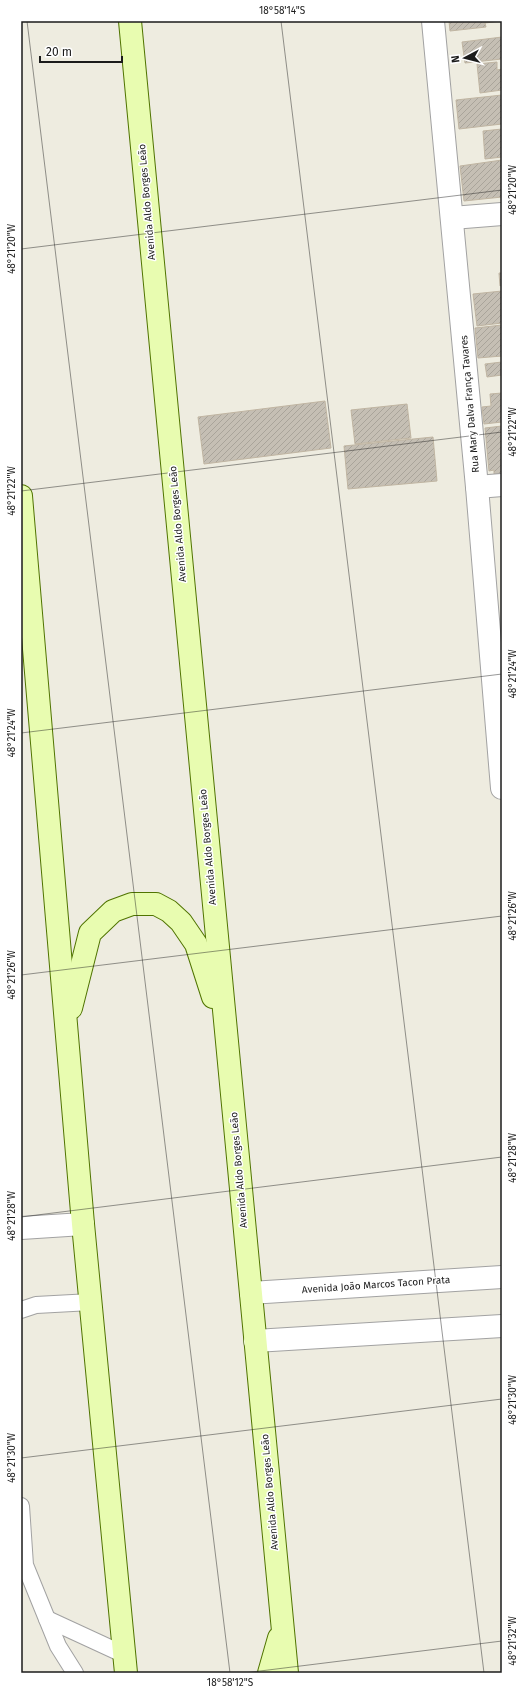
<svg xmlns="http://www.w3.org/2000/svg" width="523" height="1694" font-family="'Fira Sans',sans-serif">
<style>
.building{fill:url(#building-hatch);stroke:#c0b5a2}
.lines{fill:none;stroke-linecap:round;stroke-linejoin:round}
.lane-casing{stroke:#a2a2a2;stroke-width:18}
.street-casing{stroke:#a2a2a2;stroke-width:24}
.secondary-casing{stroke:#507401;stroke-width:24}
.lane{stroke:#fff;stroke-width:16}
.street{stroke:#fff;stroke-width:22}
.secondary{stroke:#e8fcb0;stroke-width:22}
.ticks{fill:none;stroke:#1b1b1b;stroke-width:1;stroke-opacity:0.45}
.labels{text-anchor:middle;dominant-baseline:central;stroke-width:3;stroke-linejoin:round;paint-order:stroke}
.street-label{font-size:10px;fill:#1b1b1b;stroke:#fff}
.neatline{fill:none;stroke:#1b1b1b;stroke-width:1.5}
.ticks-label{font-size:10px;text-anchor:middle;fill:#1b1b1b}
</style>
<defs>
<pattern id="building-hatch" width="6" height="6" patternUnits="userSpaceOnUse"><rect width="6" height="6" fill="#c5bfb4"/><path d="M-1 1l2-2M0 6l6-6M5 7l2-2" fill="none" stroke="#a9a49a"/></pattern>
</defs>
<rect width="100%" height="100%" fill="#eeece0"/>
<!-- building -->
<g class="building">
<polygon points="449,21 502,21 485,23 486,27 450,31"/>
<polygon points="502,37 502,59 465,63 462,42"/>
<polygon points="497,62 497,70 502,69 502,90 480,93 477,64"/>
<polygon points="502,95 502,124 459,129 456,100"/>
<polygon points="502,129 502,157 485,159 483,131"/>
<polygon points="502,160 502,197 464,201 460,166"/>
<polygon points="499,273 502,273 502,285 500,286"/>
<polygon points="502,291 502,323 477,326 473,294"/>
<polygon points="502,325 502,356 478,358 475,328"/>
<polygon points="502,362 502,375 487,377 485,364"/>
<polygon points="502,393 502,422 484,424 482,407 491,406 490,394"/>
<polygon points="325,401 331,448 204,464 198,417"/>
<polygon points="407,404 411,438 355,444 351,410"/>
<polygon points="502,426 502,473 494,474 494,470 489,471 485,428"/>
<polygon points="433,437 437,481 348,489 344,446"/>
</g>
<g class="lines">
<!-- lane casing -->
<g class="lane-casing">
<g id="lane">
<polyline points="21,1310 36,1305 91,1302"/>
<polyline points="21,1506 25,1565 58,1646 75,1673"/>
<polyline points="47,1619 125,1655"/>
</g>
</g>
<!-- street casing -->
<g class="street-casing">
<g id="street">
<polyline points="433,21 477,487 502,788"/>
<polyline points="452,218 502,214"/>
<polyline points="477,487 502,485"/>
<polyline points="21,1228 83,1224"/>
<polyline points="251,1293 502,1277"/>
<polyline points="255,1341 502,1326"/>
</g>
</g>
<!-- secondary casing -->
<g class="secondary-casing">
<g id="secondary">
<polyline points="130,21 287,1673"/>
<polyline points="21,496 83,1224 126,1673"/>
<polyline points="71,1008 90,933 113,911 132,904 156,904 169,911 181,922 196,944 213,997"/>
<polyline points="269,1673 279,1638"/>
</g>
</g>
<!-- lane -->
<use href="#lane" class="lane"/>
<!-- street -->
<use href="#street" class="street"/>
<!-- secondary -->
<use href="#secondary" class="secondary"/>
</g>
<!-- ticks -->
<path class="ticks" d="M27,21L230,1673M281,21L484,1673M21,249L502,190M21,491L502,432M21,733L502,674M21,975L502,916M21,1217L502,1157M21,1458L502,1399M244,1673L502,1641"/>
<g class="labels">
<!-- street labels -->
<g class="street-label">
<text transform="translate(147 202) rotate(-95)">Avenida Aldo Borges Leão</text>
<text transform="translate(470 404) rotate(-95)">Rua Mary Dalva França Tavares</text>
<text transform="translate(178 524) rotate(-95)">Avenida Aldo Borges Leão</text>
<text transform="translate(208 847) rotate(-95)">Avenida Aldo Borges Leão</text>
<text transform="translate(239 1170) rotate(-95)">Avenida Aldo Borges Leão</text>
<text transform="translate(376 1285) rotate(-4)">Avenida João Marcos Tacon Prata</text>
<text transform="translate(270 1492) rotate(-95)">Avenida Aldo Borges Leão</text>
</g>
</g>
<!-- border -->
<rect width="523" height="1694" fill="none" stroke="#ffffff" stroke-width="44"/>
<!-- north arrow -->
<g transform="translate(465 58) rotate(263)" stroke="#ffffff" stroke-width="3" paint-order="stroke">
<path d="M0-3L7 15L0 10L-7 15Z" fill="#1b1b1b"/>
<text y="-6" font-size="11" font-weight="bold" text-anchor="middle" fill="#1b1b1b">N</text>
</g>
<!-- scale -->
<path d="M40 56v6h82v-6" fill="none" stroke="#1b1b1b" stroke-width="2"/>
<text x="46" y="56" font-size="12" fill="#1b1b1b" stroke="#ffffff" stroke-width="3" paint-order="stroke">20 m</text>
<rect x="22" y="22" width="479" height="1650" class="neatline"/>
<g class="ticks-label">
<text x="282" y="14">18°58'14"S</text>
<text transform="translate(512 190) rotate(-90)" y="4">48°21'20"W</text>
<text transform="translate(11 249) rotate(-90)" y="4">48°21'20"W</text>
<text transform="translate(512 432) rotate(-90)" y="4">48°21'22"W</text>
<text transform="translate(11 491) rotate(-90)" y="4">48°21'22"W</text>
<text transform="translate(512 674) rotate(-90)" y="4">48°21'24"W</text>
<text transform="translate(11 733) rotate(-90)" y="4">48°21'24"W</text>
<text transform="translate(512 916) rotate(-90)" y="4">48°21'26"W</text>
<text transform="translate(11 975) rotate(-90)" y="4">48°21'26"W</text>
<text transform="translate(512 1158) rotate(-90)" y="4">48°21'28"W</text>
<text transform="translate(11 1216) rotate(-90)" y="4">48°21'28"W</text>
<text transform="translate(512 1400) rotate(-90)" y="4">48°21'30"W</text>
<text transform="translate(11 1458) rotate(-90)" y="4">48°21'30"W</text>
<text transform="translate(512 1641) rotate(-90)" y="4">48°21'32"W</text>
<text x="230" y="1686">18°58'12"S</text>
</g>
</svg>
